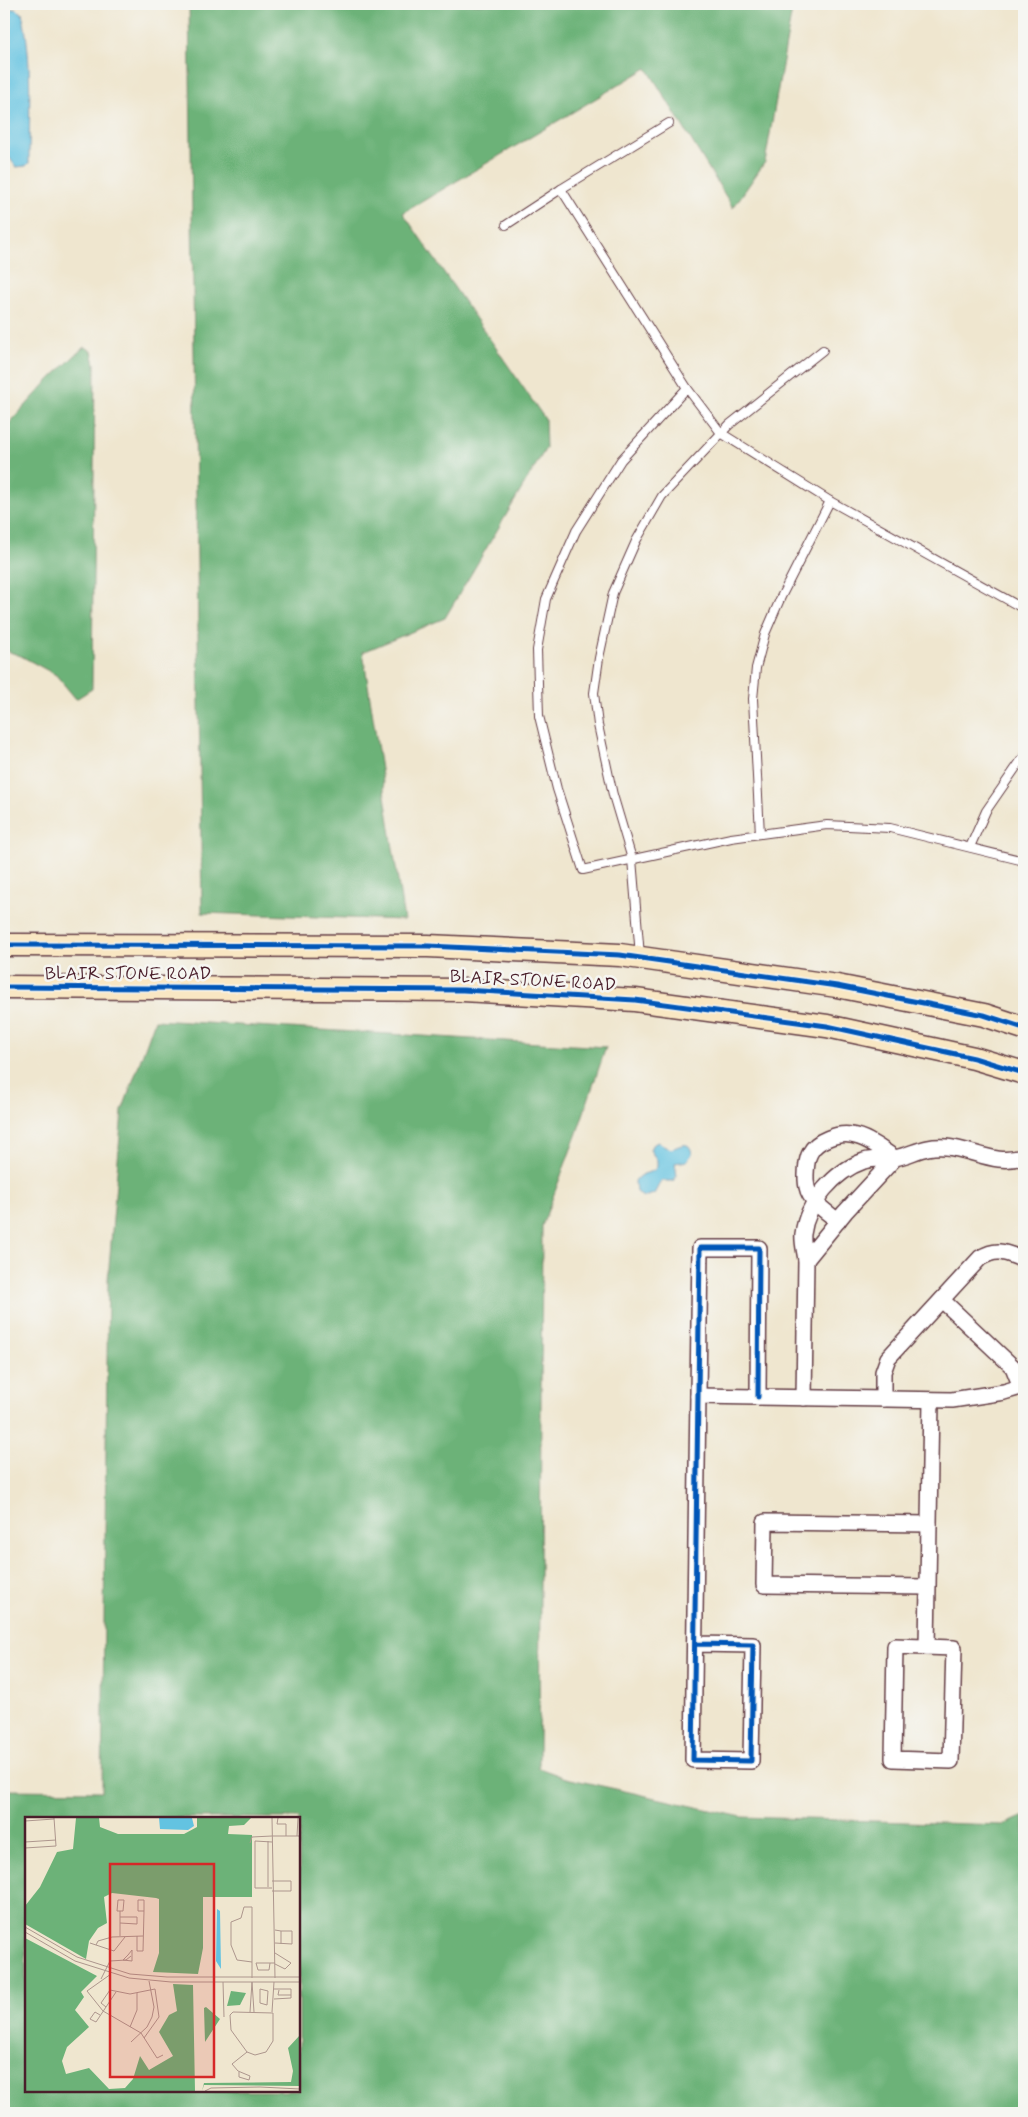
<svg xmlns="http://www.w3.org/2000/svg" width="1028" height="2117" font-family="Mynerve,sans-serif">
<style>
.forest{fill:#6cb278;stroke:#5b6852;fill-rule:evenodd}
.water{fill:#63c3e1;stroke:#567186}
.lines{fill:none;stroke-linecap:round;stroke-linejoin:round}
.lane-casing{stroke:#633d44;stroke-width:10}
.street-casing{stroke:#633d44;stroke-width:18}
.secondary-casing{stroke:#633d44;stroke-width:25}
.lane{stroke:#fff;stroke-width:8}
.street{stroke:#fff;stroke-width:15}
.secondary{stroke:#f9e7c3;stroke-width:22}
.cycleway-casing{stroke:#f6f6f2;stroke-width:8}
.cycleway{stroke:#0057b8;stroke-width:5}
.labels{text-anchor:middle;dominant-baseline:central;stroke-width:5;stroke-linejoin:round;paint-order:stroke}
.street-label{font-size:18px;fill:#4a1f2b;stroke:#f6f6f2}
.inset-road{fill:none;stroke:#ad968d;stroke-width:1}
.view{fill:#d62828;fill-opacity:0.15;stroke:#d62828;stroke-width:2.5}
.inset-edge{fill:none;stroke:#4a1f2b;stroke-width:2.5}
</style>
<rect width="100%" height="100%" fill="#f6f6f2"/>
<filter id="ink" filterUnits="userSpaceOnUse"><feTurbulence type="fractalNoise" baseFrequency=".02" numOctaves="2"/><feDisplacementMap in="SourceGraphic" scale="10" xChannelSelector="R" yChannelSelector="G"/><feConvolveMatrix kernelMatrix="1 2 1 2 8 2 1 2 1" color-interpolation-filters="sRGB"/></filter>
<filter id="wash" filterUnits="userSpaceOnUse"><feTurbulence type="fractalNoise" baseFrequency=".0096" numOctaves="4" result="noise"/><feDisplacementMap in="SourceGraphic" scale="20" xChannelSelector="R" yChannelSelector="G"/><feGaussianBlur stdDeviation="1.12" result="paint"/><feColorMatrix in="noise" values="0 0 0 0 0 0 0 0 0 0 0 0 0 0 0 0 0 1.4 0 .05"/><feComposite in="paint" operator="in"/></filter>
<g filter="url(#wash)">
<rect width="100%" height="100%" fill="#efe6cf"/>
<!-- forest -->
<g class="forest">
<polygon points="189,4 793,4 765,162 733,208 647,68 403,213 545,419 546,448 445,618 363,652 404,920 202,913"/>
<polygon points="84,347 92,351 95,364 92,689 76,699 56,675 21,656 4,650 4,429 49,380"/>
<path d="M155,1020L606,1047L577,1133L542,1226L539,1768L566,1778L742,1817L1004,1825L1024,1816V2113H4V1790L102,1791L108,1279L122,1111ZM26,1818H299V2091H26Z"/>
</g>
<!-- water -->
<g class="water">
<path d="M4,9H15L22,13C33,58 29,117 29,163L26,166L16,167L4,150Z"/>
<path d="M658,1142L671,1149C680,1146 690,1139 692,1154L687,1161L675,1163L677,1176L673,1181H661L654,1194L643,1197L636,1192L635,1181C641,1171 651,1175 657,1167V1160L650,1150L652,1145Z"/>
</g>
</g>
<g filter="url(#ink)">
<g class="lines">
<!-- lane casing -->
<g class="lane-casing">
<g id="lane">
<polyline points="561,189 669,123"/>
<polyline points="506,225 561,189 687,388 721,433 830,501 1024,609"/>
<polyline points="687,388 621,460 576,531 546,599 537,650 539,716 557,789 583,870 731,838 827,825 890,828 1024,861"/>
<polyline points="760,834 753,699 756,668 765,634 781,597 830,501"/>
<polyline points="970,847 986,811 1024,756"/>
<polyline points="640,956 632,859 613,795 598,725 594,693 599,658 613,593 636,541 662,496 729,425 823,350"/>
</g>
</g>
<!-- street casing -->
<g class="street-casing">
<g id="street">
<path d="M895,1158L845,1212L806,1260C805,1252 802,1242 803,1234C807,1202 835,1171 864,1161C874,1158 885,1160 895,1158C914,1154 924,1145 946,1147C972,1149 998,1167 1024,1156"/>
<path d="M838,1221C827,1212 810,1202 807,1187C805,1179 806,1160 810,1153C816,1140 838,1133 851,1135C867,1137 882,1150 895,1158"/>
<polyline points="942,1300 1013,1367 1021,1387"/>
<polyline points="698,1396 952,1400 1004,1392 1024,1386"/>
<polyline points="804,1398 806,1260"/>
<path d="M883,1399V1372L888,1358L980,1258C998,1247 1006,1253 1024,1260"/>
<polyline points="927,1587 764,1585 765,1522 929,1524"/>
<polyline points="695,1644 753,1645 751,1761 693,1760 700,1248 759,1248 758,1397"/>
<polygon points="895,1646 954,1648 951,1761 893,1759"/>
<polyline points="927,1647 931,1400"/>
</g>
</g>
<!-- secondary casing -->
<g class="secondary-casing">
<g id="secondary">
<polyline points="4,945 428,946 620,955 837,986 984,1015 1024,1028"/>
<polyline points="4,987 463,990 635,1000 827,1026 974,1058 1024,1073"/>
</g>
</g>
<!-- lane -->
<use href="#lane" class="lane"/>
<!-- street -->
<use href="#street" class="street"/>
<!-- secondary -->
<use href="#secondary" class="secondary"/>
<!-- cycleway casing -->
<g class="cycleway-casing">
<g id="cycleway">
<polyline points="4,945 428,946 620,955 837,986 984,1015 1024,1028"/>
<polyline points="4,987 463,990 635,1000 827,1026 974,1058 1024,1073"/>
<polyline points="695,1644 753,1645 751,1761 693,1760 700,1248 759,1248 758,1397"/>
</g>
</g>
<!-- cycleway -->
<use href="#cycleway" class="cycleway"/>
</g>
</g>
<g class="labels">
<!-- street labels -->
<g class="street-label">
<text x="128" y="974">BLAIR STONE ROAD</text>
<text transform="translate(533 981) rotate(3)">BLAIR STONE ROAD</text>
</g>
</g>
<!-- overview -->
<g transform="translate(25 1817)">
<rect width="275" height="275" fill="#efe6cf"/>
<path d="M51,1H74L75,10L93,17H159L172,10V1H226L219,8L204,9L203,17L227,18V80H178V131L173,157L128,155L134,136V82L131,81L87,76L79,80L82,106L73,111L64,124L61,142L0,107V89L15,70L32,35L48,32ZM0,121L72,159L56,175L59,180L50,193L64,210L42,230L37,244L41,257L64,251L84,272L100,271L108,262L115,239L124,253L148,239L134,215L144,198L152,194L148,167L168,168L170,274H0ZM206,174L221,176L215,188L202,189ZM181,190L195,202L180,225L179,191ZM275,218V269L179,268L177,274L179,266L266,265L268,254L263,231Z" fill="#6cb278"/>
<path d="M134,1H167L169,9L163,13L135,12ZM192,92L195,94L196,152L191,144Z" fill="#63c3e1"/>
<path class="inset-road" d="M247,1L250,161M253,1L252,7H261V19M0,4L29,2M247,19H275M272,19L273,1M0,25L31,23M225,26L227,20L247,19M0,31L31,29L29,1M247,64H266V74H247M243,70V24M247,71H230V24L247,25M93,83H99L98,94H92ZM95,106L112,107V100H95M0,110L52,140L105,157L142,160H275M250,113L256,114V127M0,115L50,144L104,161L146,165H275M95,119V94M112,119V134H118L119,94V83H113V94H119M65,126L89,134L100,120M250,126L267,127V114H256M71,128L73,124L87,120L118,119M107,133V144L98,143L103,138ZM231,146L233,153H244L245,146M231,146H250M250,147L260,152L266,146L250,136M86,157L62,174L78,194L116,216L132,241L138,238M227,161V90H219L216,101L206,105V128L212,143L227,145M76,162L85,144L101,143L106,139M198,165L199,200M227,165L229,195M235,172L243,174L242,188L235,186ZM254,173L253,178H266M249,182L266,181V172H249M81,190L76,186L85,173L105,177L130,172L134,200L119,221M208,195L248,196V224L241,235L230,238L222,235L206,213L205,198ZM225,195L227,165M247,195L249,165M75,198L70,195L65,202L71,205L91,175M105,210L112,193V176M106,225L122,210L127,200L129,190L124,164M214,255V260L224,263L225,259L213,254L207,247L222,235M180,274L186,271L235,270L275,272"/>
<path class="view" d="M85,47H189V260H85Z"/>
<rect width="275" height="275" class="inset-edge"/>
</g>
<!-- margin -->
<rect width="1028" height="2117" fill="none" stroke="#f6f6f2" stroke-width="20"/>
</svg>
